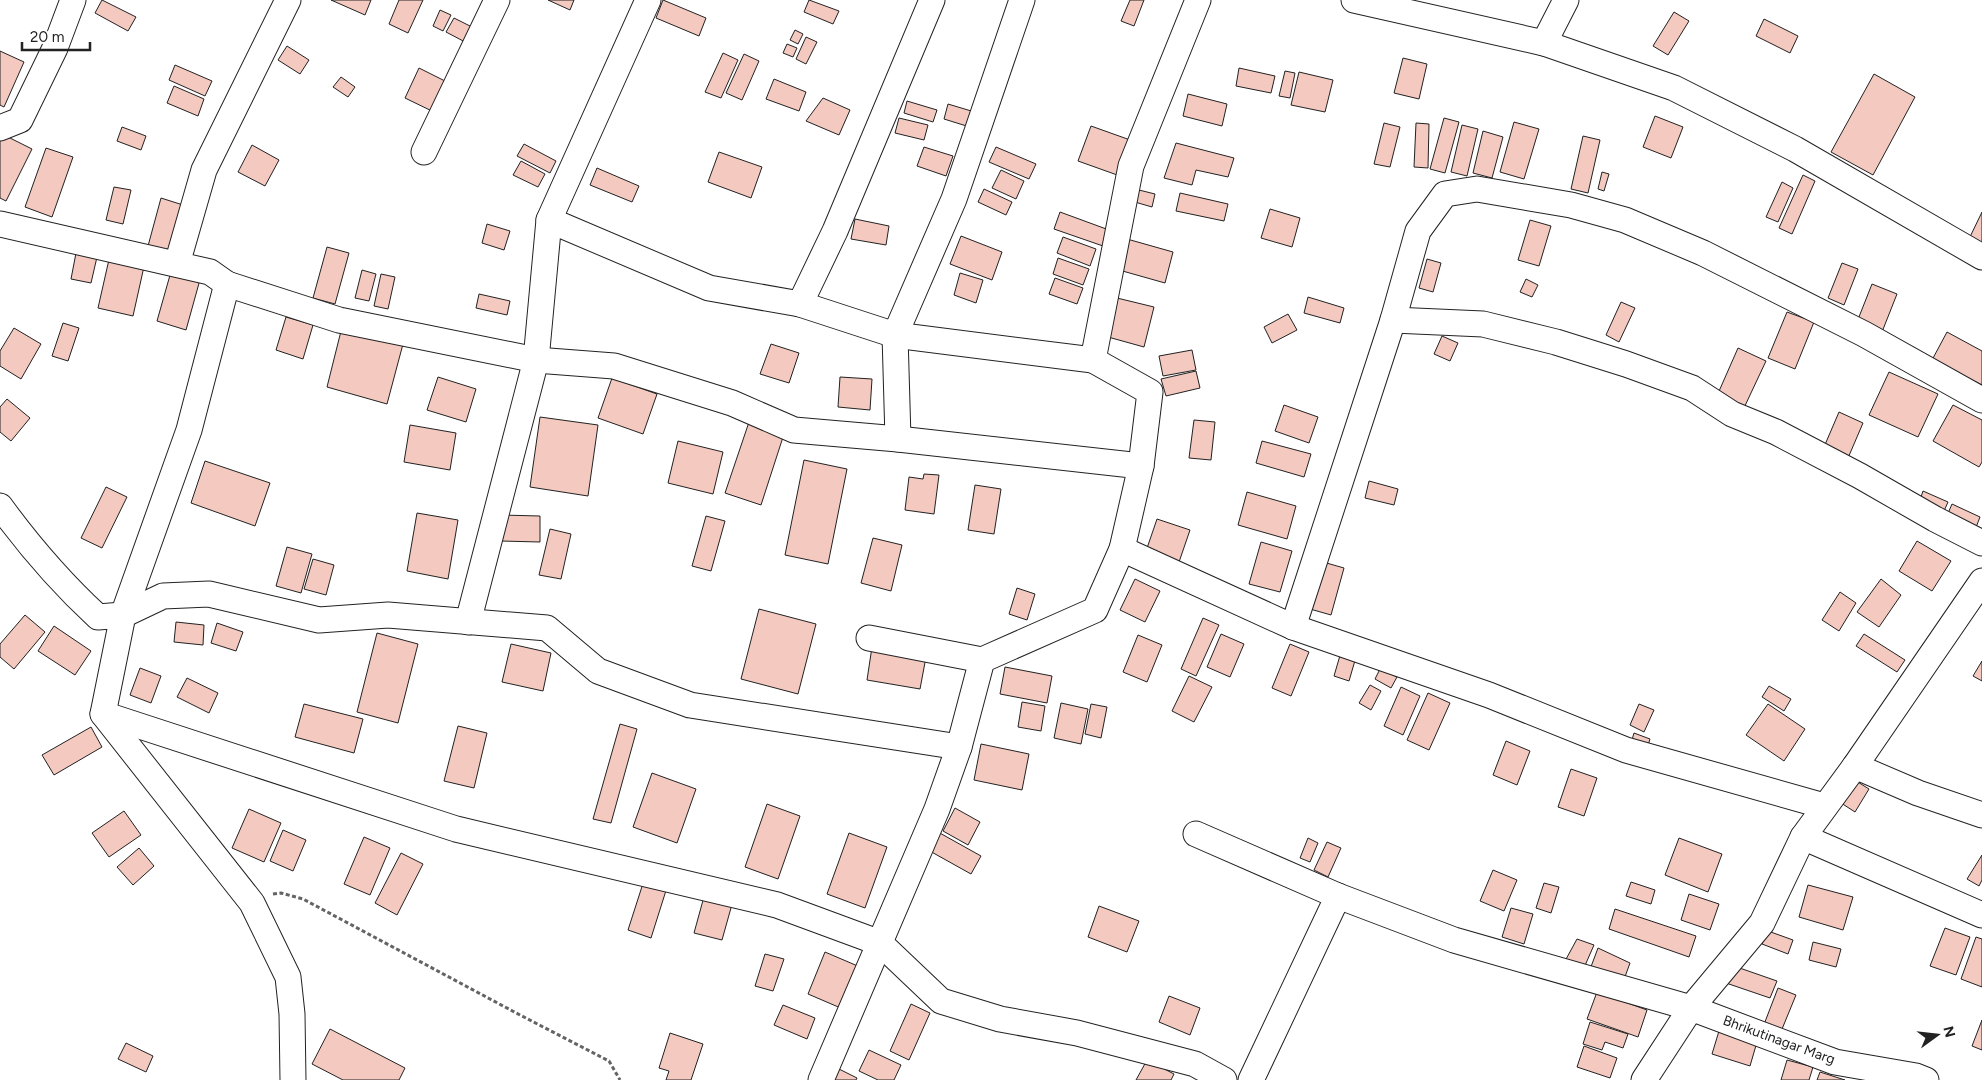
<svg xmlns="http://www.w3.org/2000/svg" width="1982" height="1080" font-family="Figtree,sans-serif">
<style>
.building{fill:#f3c9c0;stroke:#222}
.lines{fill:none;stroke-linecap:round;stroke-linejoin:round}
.minor-casing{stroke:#222;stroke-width:27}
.path{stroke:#646464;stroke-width:3;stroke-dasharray:4 2.5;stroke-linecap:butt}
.minor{stroke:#fff;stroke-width:25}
.labels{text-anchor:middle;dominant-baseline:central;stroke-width:4;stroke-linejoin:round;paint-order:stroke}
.street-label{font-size:14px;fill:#222;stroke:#fff}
</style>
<rect width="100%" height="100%" fill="#fff"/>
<!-- building -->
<g class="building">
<polygon points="102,0 136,17 128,31 95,13"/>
<polygon points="331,0 371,0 365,15"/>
<polygon points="399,0 423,0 408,33 389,24"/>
<polygon points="548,0 574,0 570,10"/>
<polygon points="663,0 706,18 699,36 656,18"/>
<polygon points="809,0 839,11 833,24 804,12"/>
<polygon points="1130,0 1144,0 1134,26 1121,21"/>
<polygon points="440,10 451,15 443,31 433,26"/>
<polygon points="1674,12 1689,21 1668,55 1653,46"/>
<polygon points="454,18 474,28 467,43 446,32"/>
<polygon points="1764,19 1798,36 1790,53 1756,36"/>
<polygon points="795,30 803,34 798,44 790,40"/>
<polygon points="806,37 817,42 806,64 796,59"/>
<polygon points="787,44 797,48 793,57 783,53"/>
<polygon points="287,46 309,60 300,74 278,60"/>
<polygon points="0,51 24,62 4,107 0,105"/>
<polygon points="723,53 738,60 721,98 705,92"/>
<polygon points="744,54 759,61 742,100 726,93"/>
<polygon points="1403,58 1427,64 1419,99 1394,93"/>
<polygon points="175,65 212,81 205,96 169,80"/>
<polygon points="419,68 451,84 438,114 405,98"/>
<polygon points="1239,68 1275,76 1271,93 1236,86"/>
<polygon points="1285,71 1295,73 1290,98 1279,96"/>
<polygon points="1299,72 1333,80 1325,112 1291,105"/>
<polygon points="1874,74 1915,97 1873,175 1831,152"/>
<polygon points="341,77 355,87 348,97 333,87"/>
<polygon points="774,79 806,92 799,111 766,99"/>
<polygon points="174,86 204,99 198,116 167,103"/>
<polygon points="1188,94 1227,104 1222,126 1183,116"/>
<polygon points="823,98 850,110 839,135 806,121"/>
<polygon points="907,101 937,110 933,122 904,113"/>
<polygon points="948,104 978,113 973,128 944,119"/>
<polygon points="1655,116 1683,127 1671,158 1643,147"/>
<polygon points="899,118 928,125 924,140 895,133"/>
<polygon points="1444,118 1459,122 1445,173 1430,169"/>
<polygon points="1514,122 1539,129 1524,179 1500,172"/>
<polygon points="1384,123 1400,127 1390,167 1374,164"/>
<polygon points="1416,123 1429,124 1428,168 1414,167"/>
<polygon points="1462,125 1478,129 1467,176 1451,172"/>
<polygon points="1091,126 1133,141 1120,176 1078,161"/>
<polygon points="122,127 146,136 141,150 117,141"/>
<polygon points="1483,131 1503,137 1492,178 1473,173"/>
<polygon points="0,133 32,149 6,201 0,198"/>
<polygon points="1583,136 1600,140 1588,193 1571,189"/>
<polygon points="1176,143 1234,158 1228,177 1196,170 1192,185 1164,178"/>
<polygon points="524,144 556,161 550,173 517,156"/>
<polygon points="252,145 279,160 265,186 238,172"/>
<polygon points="924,147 953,156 946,176 917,166"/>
<polygon points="996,147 1036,164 1029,179 989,162"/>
<polygon points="46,148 73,157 52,217 25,207"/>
<polygon points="719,152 762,167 751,198 708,182"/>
<polygon points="521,161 545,174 538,187 513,175"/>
<polygon points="597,168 639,186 632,202 590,185"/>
<polygon points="1001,170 1024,181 1016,199 992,188"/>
<polygon points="1602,172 1609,174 1604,191 1598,189"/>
<polygon points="1803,175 1815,181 1792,234 1779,228"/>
<polygon points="1782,182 1793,188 1778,222 1766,217"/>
<polygon points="114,187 131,190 123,224 106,220"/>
<polygon points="1131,188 1155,194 1152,207 1128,200"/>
<polygon points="984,189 1012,202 1006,215 978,202"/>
<polygon points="1180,193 1228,204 1224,221 1176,211"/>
<polygon points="161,198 183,205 170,253 148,246"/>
<polygon points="1270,209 1300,218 1292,247 1261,238"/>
<polygon points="1060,212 1109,230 1103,246 1054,229"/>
<polygon points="1982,212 1982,248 1968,241"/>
<polygon points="855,219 889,226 886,245 851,239"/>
<polygon points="1530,220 1551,226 1539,266 1518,260"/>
<polygon points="487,224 510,231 504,250 482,243"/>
<polygon points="961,236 1002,252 992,280 950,264"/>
<polygon points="1063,237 1096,249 1090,266 1057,253"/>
<polygon points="1127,239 1173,252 1165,283 1119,270"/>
<polygon points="327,247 349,253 335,304 313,298"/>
<polygon points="76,253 97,257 91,283 71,279"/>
<polygon points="110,255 145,262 133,316 98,308"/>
<polygon points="1058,258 1089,269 1083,285 1053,274"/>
<polygon points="1427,259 1441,263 1433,292 1419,288"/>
<polygon points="1842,263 1858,269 1844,305 1828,298"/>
<polygon points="172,268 201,276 186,330 157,321"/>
<polygon points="362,270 376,274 369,301 355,298"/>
<polygon points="960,273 983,280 976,303 954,295"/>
<polygon points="381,274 395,277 388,309 374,306"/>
<polygon points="1055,278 1083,288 1077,304 1049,294"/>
<polygon points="1526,279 1538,285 1532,297 1520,292"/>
<polygon points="1872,284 1897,294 1880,337 1855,327"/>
<polygon points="479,294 510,301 507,315 476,308"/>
<polygon points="1308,297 1344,308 1340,323 1304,313"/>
<polygon points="1117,298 1154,307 1144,347 1108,337"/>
<polygon points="1621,302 1635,308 1619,342 1606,335"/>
<polygon points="1787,312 1814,322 1795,369 1768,358"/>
<polygon points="1288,314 1297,330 1272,343 1264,327"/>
<polygon points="286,317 313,325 303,359 276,350"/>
<polygon points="63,323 79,328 68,361 52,356"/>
<polygon points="342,327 403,344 387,404 327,387"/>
<polygon points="14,328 41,344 21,379 0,366 0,351"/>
<polygon points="1947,332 1982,351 1982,385 1932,360"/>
<polygon points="1442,336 1458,343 1450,361 1434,354"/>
<polygon points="771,344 799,353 789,383 760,374"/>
<polygon points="1738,348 1766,361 1743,410 1716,398"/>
<polygon points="1192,350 1196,370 1163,376 1159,356"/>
<polygon points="1196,371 1200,388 1166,396 1161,379"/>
<polygon points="1889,372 1938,394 1918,437 1869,415"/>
<polygon points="438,377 476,389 466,422 427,410"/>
<polygon points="840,377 872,379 870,410 838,407"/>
<polygon points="612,378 657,394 643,434 598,418"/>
<polygon points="7,399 30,418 11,441 0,432 0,407"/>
<polygon points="1284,405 1318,417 1309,443 1275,431"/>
<polygon points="1953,405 1982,420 1982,462 1979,467 1933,441"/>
<polygon points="1839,412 1863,423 1848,458 1824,447"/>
<polygon points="540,417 598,425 588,496 530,487"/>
<polygon points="1194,420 1215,422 1211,460 1189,458"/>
<polygon points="749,422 784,434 761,505 725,493"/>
<polygon points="410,425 456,433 450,470 404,462"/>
<polygon points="678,441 723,452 713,494 668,483"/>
<polygon points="1262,441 1311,454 1304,477 1256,463"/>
<polygon points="804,460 847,469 828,564 785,555"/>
<polygon points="205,461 270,483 255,526 191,503"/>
<polygon points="924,474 939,475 934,514 905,510 909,477 923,479"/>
<polygon points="1369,481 1398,489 1394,505 1365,498"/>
<polygon points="975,485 1001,489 994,534 968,530"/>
<polygon points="106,487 127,497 102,548 81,538"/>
<polygon points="1923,491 1948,502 1944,511 1920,500"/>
<polygon points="1247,492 1296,506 1287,539 1238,525"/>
<polygon points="1952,504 1980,517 1975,530 1946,518"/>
<polygon points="417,513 458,520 448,579 407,571"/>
<polygon points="500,515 540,516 540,542 500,541"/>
<polygon points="706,516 725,521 711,571 692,566"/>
<polygon points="1157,519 1190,530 1178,565 1145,554"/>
<polygon points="550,529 571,534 561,579 539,575"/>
<polygon points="873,538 902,545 891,591 861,583"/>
<polygon points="1917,541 1951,561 1932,591 1899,571"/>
<polygon points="1261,542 1292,551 1280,592 1249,584"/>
<polygon points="287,547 312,554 301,593 276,586"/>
<polygon points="313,559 334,565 326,595 304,589"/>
<polygon points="1323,562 1344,568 1331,615 1310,609"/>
<polygon points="1135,579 1160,591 1145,622 1120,610"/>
<polygon points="1881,579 1901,595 1879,627 1857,612"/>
<polygon points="1017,588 1035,594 1027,620 1009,614"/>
<polygon points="1840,592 1856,603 1839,631 1822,620"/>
<polygon points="759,609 816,624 798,694 741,679"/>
<polygon points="25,615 45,632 14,669 0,657 0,644"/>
<polygon points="1203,618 1219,625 1196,676 1181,669"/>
<polygon points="176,622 204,625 203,645 174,642"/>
<polygon points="217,623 243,632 236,651 211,643"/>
<polygon points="54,626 91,651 75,675 38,651"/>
<polygon points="377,633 418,644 398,723 357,712"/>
<polygon points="1221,634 1244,644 1230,677 1207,667"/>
<polygon points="1864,634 1905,660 1897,672 1856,646"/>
<polygon points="1138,635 1162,645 1147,682 1123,672"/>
<polygon points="511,644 551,653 543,691 502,682"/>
<polygon points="1290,644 1309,652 1291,696 1272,688"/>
<polygon points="872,647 926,657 920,689 867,680"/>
<polygon points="1341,652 1356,657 1349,681 1334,676"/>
<polygon points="1982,661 1982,681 1973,676"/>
<polygon points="1005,667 1052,676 1047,703 1000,694"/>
<polygon points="140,668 161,676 151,703 130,695"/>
<polygon points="1380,669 1397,677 1391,688 1375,679"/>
<polygon points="1189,676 1212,687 1194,722 1172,711"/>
<polygon points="187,678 218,693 209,713 177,697"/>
<polygon points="1370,685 1381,691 1371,710 1359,703"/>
<polygon points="1769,686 1791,699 1784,711 1762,697"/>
<polygon points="1401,687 1420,696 1403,735 1384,726"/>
<polygon points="1428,693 1450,703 1429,750 1407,740"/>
<polygon points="1022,702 1045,706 1041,731 1018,727"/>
<polygon points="1061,703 1088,709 1081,744 1054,738"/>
<polygon points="304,704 363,719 354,753 295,737"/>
<polygon points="1091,704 1107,707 1101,738 1085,734"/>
<polygon points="1639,704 1654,710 1644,732 1630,725"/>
<polygon points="1768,704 1805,729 1784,761 1746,735"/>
<polygon points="620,724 637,729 611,823 593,819"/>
<polygon points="458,726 487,733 474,788 444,781"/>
<polygon points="91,727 102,747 54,775 42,755"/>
<polygon points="1634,733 1650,739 1645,755 1629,750"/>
<polygon points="1506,741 1530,751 1517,785 1493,775"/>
<polygon points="981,744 1029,754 1022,790 974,780"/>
<polygon points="1571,769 1597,778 1584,816 1558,807"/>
<polygon points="652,773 696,789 677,843 633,827"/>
<polygon points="1853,779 1869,789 1855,812 1838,801"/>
<polygon points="767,804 800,816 778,879 745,867"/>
<polygon points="955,808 980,822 968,845 943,831"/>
<polygon points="249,809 281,823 264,862 232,848"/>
<polygon points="124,811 141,835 109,857 92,833"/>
<polygon points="283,830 306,840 293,871 270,861"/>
<polygon points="938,832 981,856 971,874 928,850"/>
<polygon points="849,833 887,847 865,908 827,894"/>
<polygon points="364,837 390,848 370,895 344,884"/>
<polygon points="1308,838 1318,843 1310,862 1300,858"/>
<polygon points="1679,838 1722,854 1708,892 1665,875"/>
<polygon points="1327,842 1341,848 1328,877 1314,870"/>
<polygon points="139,848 154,866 133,885 117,867"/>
<polygon points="401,853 423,864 397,915 375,903"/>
<polygon points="1982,855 1982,880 1979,886 1967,879"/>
<polygon points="1493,870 1517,880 1504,911 1480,901"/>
<polygon points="646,874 669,881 651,938 628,930"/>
<polygon points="708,882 736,890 722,940 694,933"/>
<polygon points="1631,882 1655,890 1651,904 1626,896"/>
<polygon points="1544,883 1559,887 1551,913 1536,908"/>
<polygon points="1808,885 1853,897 1843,930 1799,917"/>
<polygon points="1689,894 1719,904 1710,930 1681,920"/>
<polygon points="1099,906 1139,921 1127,952 1088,937"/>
<polygon points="1511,908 1533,914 1524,944 1502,937"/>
<polygon points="1615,909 1696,936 1689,957 1609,929"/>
<polygon points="1945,928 1970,937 1956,975 1930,966"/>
<polygon points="1768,931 1793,940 1788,954 1762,944"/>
<polygon points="1976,937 1982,939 1982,987 1961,979"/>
<polygon points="1577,939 1594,945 1583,970 1565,961"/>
<polygon points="1813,942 1841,949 1836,967 1809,960"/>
<polygon points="1598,948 1630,963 1622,985 1589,972"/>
<polygon points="825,952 860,967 843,1009 808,994"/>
<polygon points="765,954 784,959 773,991 755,986"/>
<polygon points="1731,965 1777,981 1770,998 1726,983"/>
<polygon points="1778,988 1796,995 1780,1034 1763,1027"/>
<polygon points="1597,992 1647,1010 1638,1037 1587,1019"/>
<polygon points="1169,996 1200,1008 1190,1035 1159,1022"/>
<polygon points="911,1004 930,1013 909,1060 890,1051"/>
<polygon points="783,1005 815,1018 807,1039 774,1025"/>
<polygon points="1982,1020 1982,1050 1972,1046"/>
<polygon points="1590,1022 1628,1034 1623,1048 1605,1042 1602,1050 1583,1044"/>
<polygon points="330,1029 405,1068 399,1080 343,1080 312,1064"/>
<polygon points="1719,1031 1757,1042 1750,1066 1712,1054"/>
<polygon points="670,1033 703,1044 691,1080 666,1080 669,1071 659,1068"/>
<polygon points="126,1043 153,1056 146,1072 118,1059"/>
<polygon points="1584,1046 1617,1058 1610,1078 1577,1067"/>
<polygon points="869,1050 901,1065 894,1080 878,1080 859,1071"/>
<polygon points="1147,1060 1174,1074 1171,1080 1136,1080"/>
<polygon points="1787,1060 1813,1067 1809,1080 1781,1080"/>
<polygon points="837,1068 857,1078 856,1080 831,1080"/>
<polygon points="1820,1072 1845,1080 1817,1080"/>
</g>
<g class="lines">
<!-- minor casing -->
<g class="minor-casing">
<g id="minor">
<polyline points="1354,0 1544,43 1674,88 1795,149 1982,257"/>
<polyline points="1544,43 1566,0"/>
<polyline points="0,128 20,120 55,48 73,0"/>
<polyline points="424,152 497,0"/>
<polyline points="549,220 709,288 800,304 895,335 1093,360"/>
<polyline points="0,224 210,272 227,284"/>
<polyline points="177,264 204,170 288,0"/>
<polyline points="800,304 835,231 932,0"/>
<polyline points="1393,320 1483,324 1556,342 1626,364 1692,388 1732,414 1776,432 1860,476 1935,519 1982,543"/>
<polyline points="898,439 895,335 954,199 1022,0"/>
<polyline points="1141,466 1150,392 1093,360 1131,166 1198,0"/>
<path d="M0,506C30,547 61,583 98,617L123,615L103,714L252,903L288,977L292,1014L293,1080"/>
<polyline points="123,615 189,430 227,284 339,320 536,360 614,366 732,403 794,430 898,439 1141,466 1122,549 1293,627 1489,695 1626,750 1824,806"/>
<polyline points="123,615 163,596 209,594 319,620 388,615 547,628 598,671 690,705 959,747"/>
<polyline points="468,622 536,360 549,220 648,0"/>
<polyline points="1293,627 1393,320 1418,231 1445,194 1477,189 1571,205 1625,220 1703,253 1864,334 1982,400"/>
<polyline points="869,638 982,660"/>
<polyline points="103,714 456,829 777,905 880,943 941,1001 1000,1019 1077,1033 1195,1064 1224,1080"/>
<polyline points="1855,766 1918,793 1982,815"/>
<polyline points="1196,834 1338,896 1454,940 1691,1008 1835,1062 1916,1076 1926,1080"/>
<polyline points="1803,837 1982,915"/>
<polyline points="821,1080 937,809 959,747 982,660 1095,610 1122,549"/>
<polyline points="1251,1080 1338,896"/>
<polyline points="1644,1080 1691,1008 1762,923 1803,837 1855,766 1982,581"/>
</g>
</g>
<!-- path -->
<polyline class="path" points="273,894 281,893 303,899 520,1015 609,1061 620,1080"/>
<!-- minor -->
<use href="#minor" class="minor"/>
</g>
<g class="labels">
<!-- street labels -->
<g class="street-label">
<text transform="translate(1779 1040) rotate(20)">Bhrikutinagar Marg</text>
</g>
</g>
<!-- north arrow -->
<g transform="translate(1937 1035) rotate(75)" stroke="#ffffff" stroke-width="4" paint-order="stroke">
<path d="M0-4L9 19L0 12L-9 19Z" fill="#222222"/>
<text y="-8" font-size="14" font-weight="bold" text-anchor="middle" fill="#222222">N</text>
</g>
<!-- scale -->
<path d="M22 42v8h68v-8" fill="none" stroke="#222222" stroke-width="2.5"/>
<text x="30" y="42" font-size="15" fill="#222222" stroke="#ffffff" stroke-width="4" paint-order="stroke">20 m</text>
</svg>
